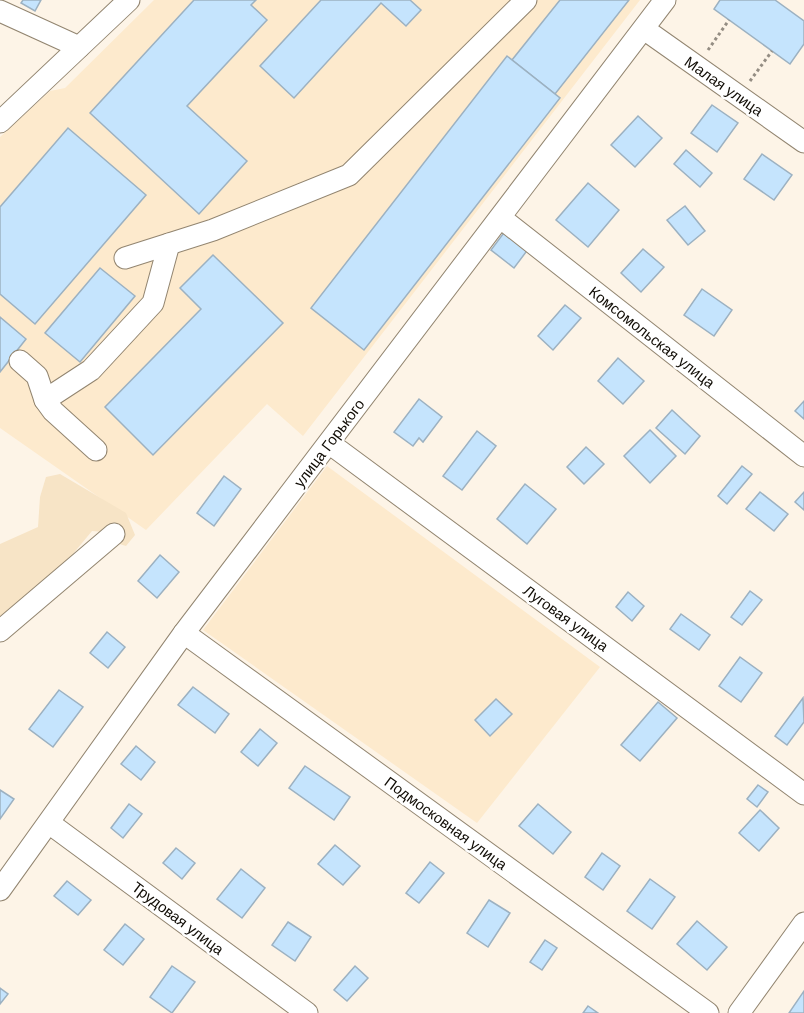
<svg xmlns="http://www.w3.org/2000/svg" width="804" height="1013" font-family="Helvetica,sans-serif">
<style>
.built{fill:#fdeacd}
.green{fill:#f7e4c6}
.building{fill:#c5e4fd;stroke:#9cb1c1;stroke-width:1.5}
.lines{fill:none;stroke-linecap:round;stroke-linejoin:round}
.minor-casing{stroke:#928570;stroke-width:23}
.path{stroke:#948d83;stroke-width:3;stroke-dasharray:3 3;stroke-linecap:butt}
.minor{stroke:#fff;stroke-width:21}
.labels{text-anchor:middle;dominant-baseline:central;stroke-width:5;stroke-linejoin:round;paint-order:stroke}
.street-label{font-size:15px;fill:#100c05;stroke:#fff}
</style>
<rect width="100%" height="100%" fill="#fdf4e7"/>
<!-- built -->
<g class="built">
<polygon points="154,0 640,0 303,436 267,404 146,530 0,428 0,137 50,91 65,88"/>
<polygon points="327,466 600,667 477,823 203,630"/>
</g>
<!-- green -->
<polygon class="green" points="60,474 126,513 135,535 126,546 113,542 104,532 92,531 67,561 0,617 0,544 38,527 40,497 46,477"/>
<!-- building -->
<g class="building">
<polygon points="23,0 41,0 35,11 21,3"/>
<polygon points="194,0 256,0 251,5 267,20 187,106 247,161 199,214 90,113"/>
<polygon points="321,0 410,0 421,10 406,26 381,3 294,98 260,66"/>
<polygon points="560,0 629,0 555,94 512,60"/>
<polygon points="720,0 775,0 804,21 804,44 790,64 714,9"/>
<polygon points="507,56 560,98 364,350 311,308"/>
<polygon points="712,105 738,123 717,152 691,133"/>
<polygon points="638,116 662,138 635,167 611,145"/>
<polygon points="68,128 146,195 35,324 0,294 0,207"/>
<polygon points="686,150 712,173 700,187 674,164"/>
<polygon points="762,154 792,175 774,200 744,179"/>
<polygon points="588,183 619,210 588,247 556,220"/>
<polygon points="685,206 705,231 688,245 667,220"/>
<polygon points="506,230 529,248 514,268 491,250"/>
<polygon points="643,249 664,267 641,292 621,273"/>
<polygon points="213,255 283,323 153,455 105,407 201,309 180,288"/>
<polygon points="100,268 135,296 80,362 45,333"/>
<polygon points="702,289 732,310 714,336 684,315"/>
<polygon points="565,305 581,318 553,350 538,336"/>
<polygon points="0,317 26,339 0,372"/>
<polygon points="618,358 644,381 623,404 598,381"/>
<polygon points="419,399 442,417 423,442 419,438 413,446 394,432"/>
<polygon points="804,401 804,419 795,411"/>
<polygon points="672,410 700,436 685,454 656,428"/>
<polygon points="650,430 676,456 650,483 624,456"/>
<polygon points="477,431 496,446 462,490 443,476"/>
<polygon points="586,447 604,464 584,484 567,467"/>
<polygon points="742,466 752,474 727,504 718,496"/>
<polygon points="224,476 241,489 214,526 197,513"/>
<polygon points="525,484 556,509 527,544 497,519"/>
<polygon points="760,492 788,514 774,531 746,509"/>
<polygon points="804,492 804,510 795,502"/>
<polygon points="160,555 179,572 157,598 138,581"/>
<polygon points="750,591 762,600 742,625 731,617"/>
<polygon points="628,592 644,606 632,621 616,607"/>
<polygon points="681,614 710,635 699,650 670,629"/>
<polygon points="107,632 125,647 108,668 90,653"/>
<polygon points="740,657 762,673 741,702 719,686"/>
<polygon points="193,687 229,714 215,733 178,705"/>
<polygon points="59,690 83,707 53,747 29,729"/>
<polygon points="803,698 804,722 787,745 775,736"/>
<polygon points="496,699 512,714 490,736 475,720"/>
<polygon points="658,702 677,718 640,761 621,745"/>
<polygon points="260,729 277,743 258,766 241,752"/>
<polygon points="136,746 155,762 141,780 121,764"/>
<polygon points="305,766 350,797 334,820 289,788"/>
<polygon points="758,785 768,792 757,807 747,799"/>
<polygon points="0,790 14,799 0,819"/>
<polygon points="129,804 142,814 123,838 111,828"/>
<polygon points="538,804 571,832 553,854 519,826"/>
<polygon points="760,810 779,828 759,851 739,833"/>
<polygon points="335,845 360,866 343,885 318,864"/>
<polygon points="176,848 195,863 182,879 163,863"/>
<polygon points="602,853 620,866 603,890 585,877"/>
<polygon points="430,862 444,873 419,903 406,893"/>
<polygon points="241,869 265,888 242,918 217,899"/>
<polygon points="650,879 675,897 652,929 627,911"/>
<polygon points="67,881 91,900 78,915 54,896"/>
<polygon points="489,900 510,913 488,947 467,933"/>
<polygon points="697,921 727,947 707,970 677,944"/>
<polygon points="288,922 311,937 295,961 272,945"/>
<polygon points="125,924 144,939 123,965 104,950"/>
<polygon points="545,940 557,948 542,970 530,962"/>
<polygon points="172,966 195,982 172,1013 150,997"/>
<polygon points="355,966 368,978 347,1001 334,990"/>
<polygon points="0,988 8,994 0,1004"/>
<polygon points="804,991 804,1013 789,1013"/>
<polygon points="588,1006 598,1013 583,1013"/>
</g>
<g class="lines">
<!-- minor casing -->
<g class="minor-casing">
<g id="minor">
<polyline points="0,11 79,47"/>
<polyline points="644,29 804,142"/>
<polyline points="0,122 129,0"/>
<polyline points="501,218 804,456"/>
<polyline points="125,258 213,230 349,175 526,0"/>
<polyline points="20,361 37,376 45,400 53,411 96,450"/>
<polyline points="45,400 91,370 153,303 169,244"/>
<polyline points="329,443 804,794"/>
<polyline points="0,631 114,534"/>
<polyline points="184,633 708,1013"/>
<polyline points="49,823 307,1013"/>
<polyline points="0,890 184,633 665,0"/>
<polyline points="739,1013 804,923"/>
</g>
</g>
<!-- path -->
<g class="path">
<polyline points="708,50 729,20"/>
<polyline points="750,81 772,51"/>
</g>
<!-- minor -->
<use href="#minor" class="minor"/>
</g>
<g class="labels">
<!-- street labels -->
<g class="street-label">
<text transform="translate(724 86) rotate(35)">Малая улица</text>
<text transform="translate(652 337) rotate(38)">Комсомольская улица</text>
<text transform="translate(329 443) rotate(-53)">улица Горького</text>
<text transform="translate(566 618) rotate(36)">Луговая улица</text>
<text transform="translate(446 823) rotate(36)">Подмосковная улица</text>
<text transform="translate(178 918) rotate(37)">Трудовая улица</text>
</g>
</g>
</svg>
